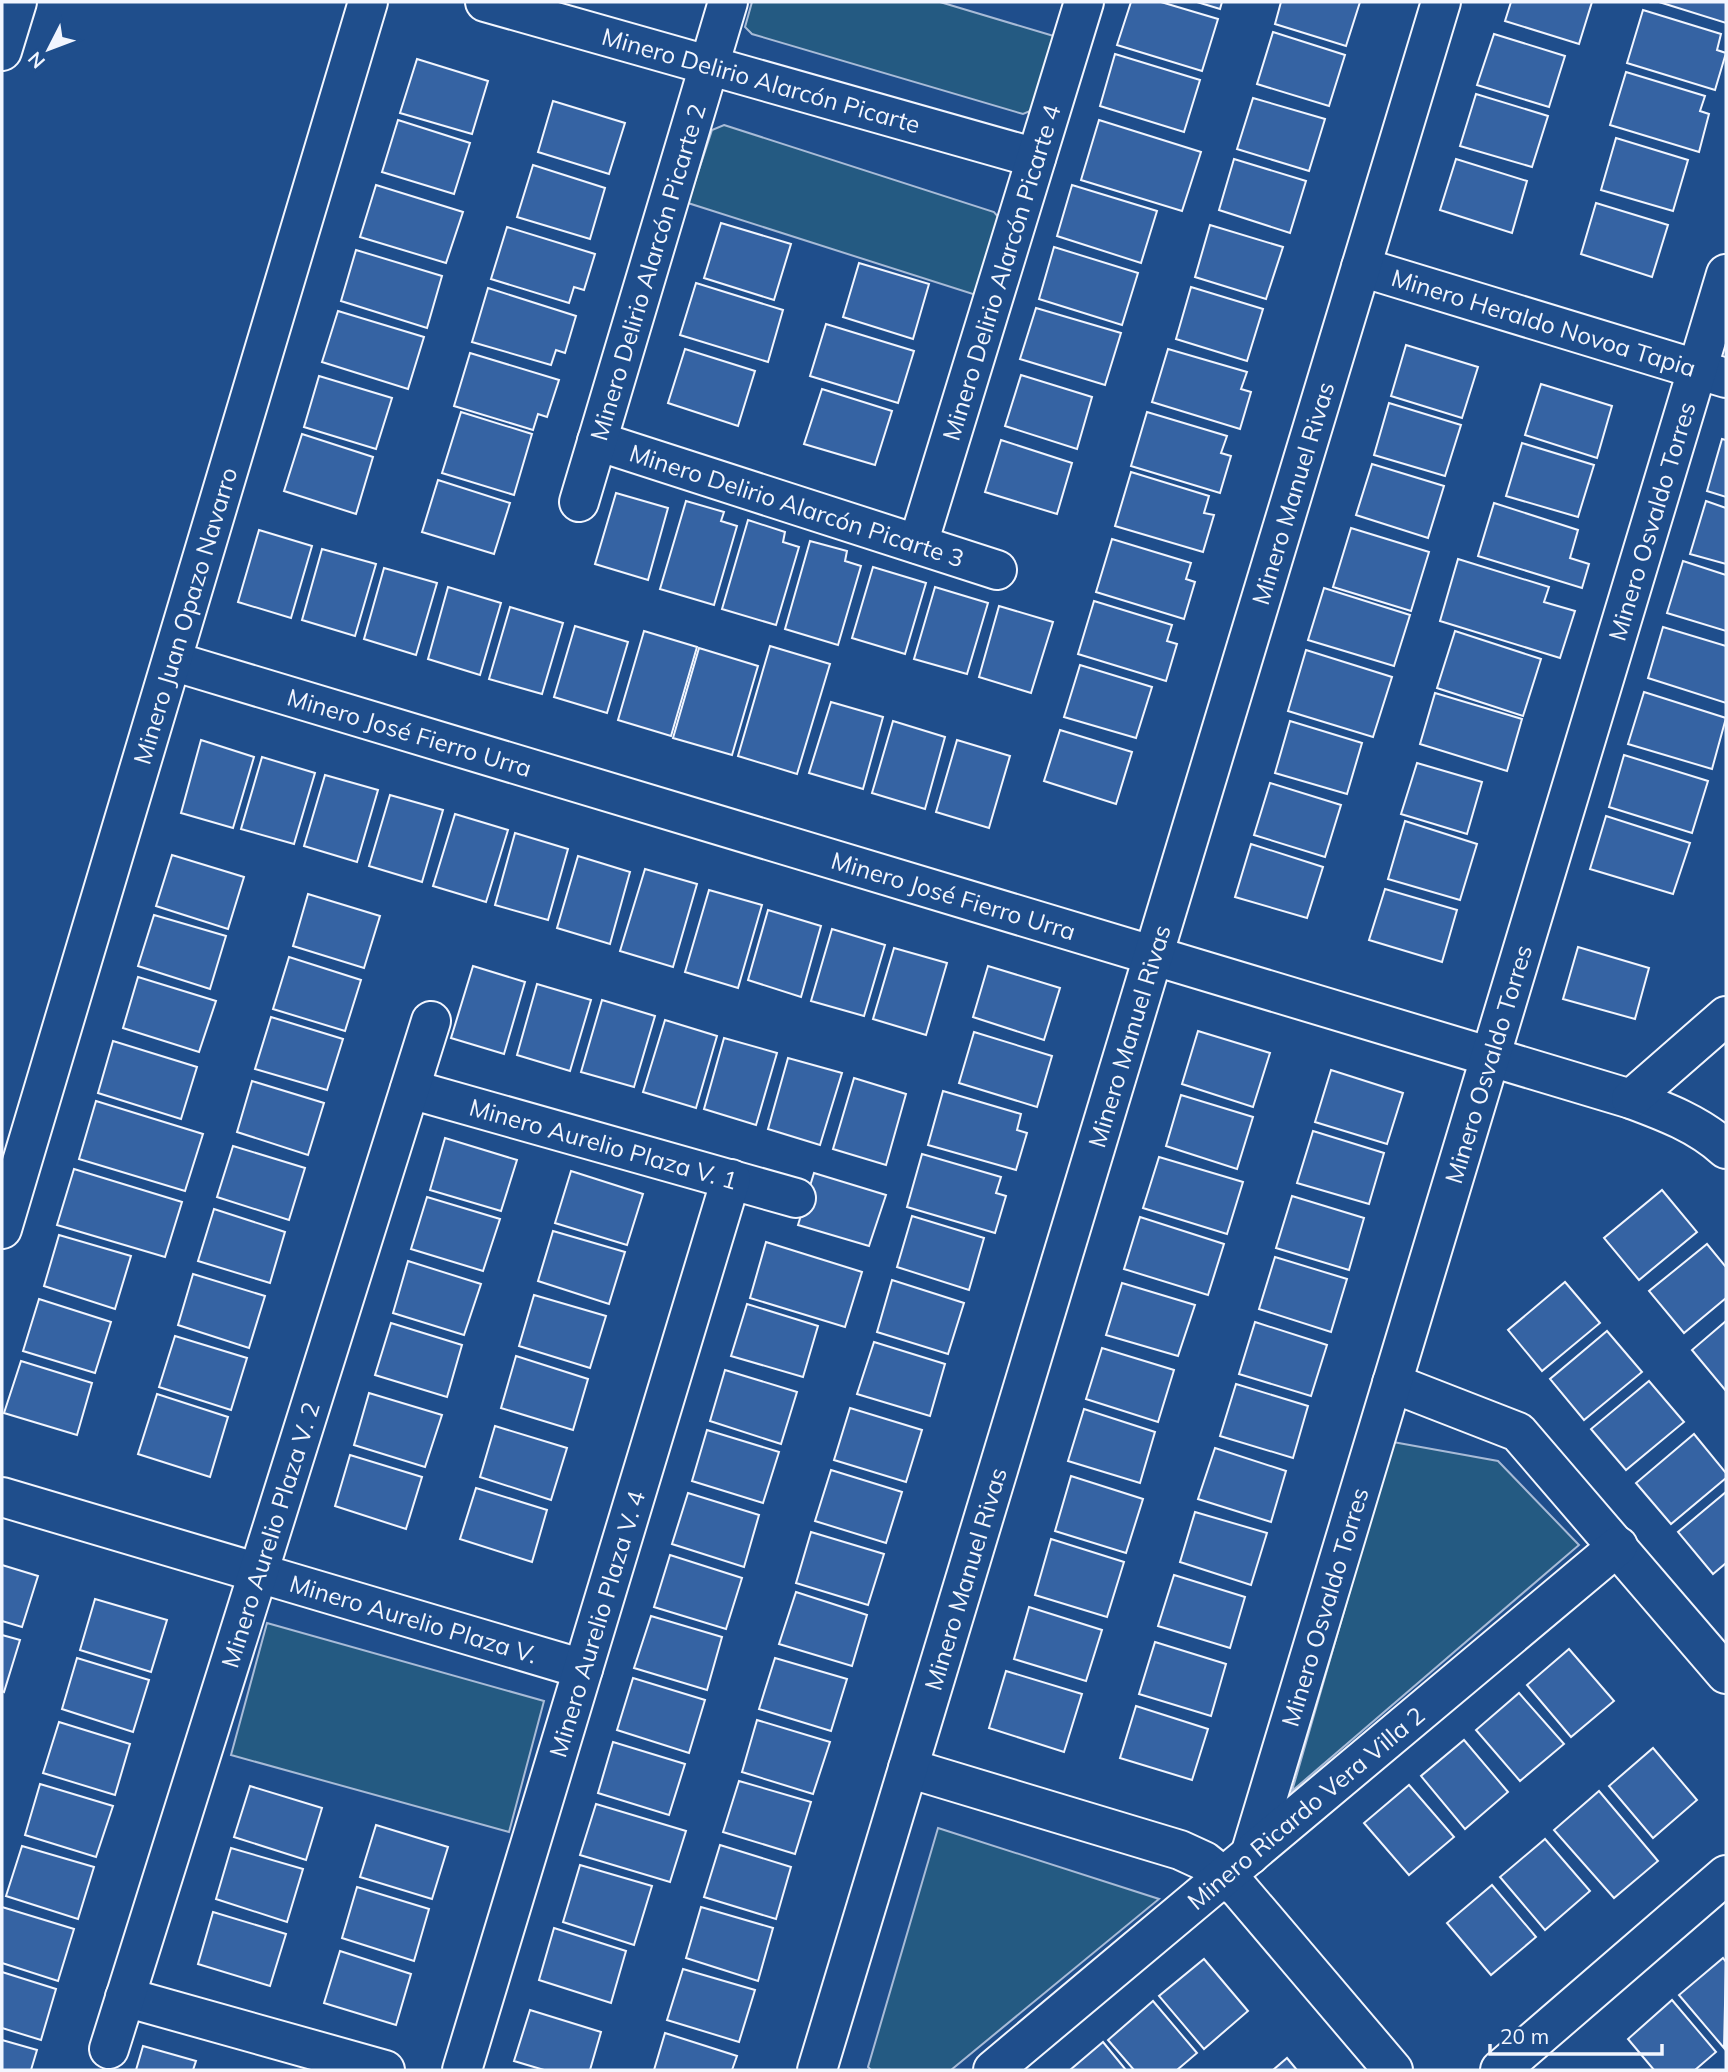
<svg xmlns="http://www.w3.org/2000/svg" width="1728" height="2072" font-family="Mulish,sans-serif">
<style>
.green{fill:#245a82;stroke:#a8bbd7;stroke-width:2}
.building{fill:#3563a3;stroke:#f2f6ff;stroke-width:2}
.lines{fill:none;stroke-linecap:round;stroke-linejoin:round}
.minor-casing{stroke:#f2f6ff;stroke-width:42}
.highway-casing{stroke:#f2f6ff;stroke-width:42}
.minor{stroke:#1f4e8c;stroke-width:38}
.highway{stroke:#1f4e8c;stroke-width:38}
.labels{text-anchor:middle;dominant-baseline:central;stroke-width:5;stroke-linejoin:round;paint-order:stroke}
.street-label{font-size:24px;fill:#f2f6ff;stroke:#1f4e8c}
</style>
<rect width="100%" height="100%" fill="#1f4e8c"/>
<!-- green -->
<g class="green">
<polygon points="752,2 940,2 1057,37 1035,109 1023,114 752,34 745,27"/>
<polygon points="724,125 994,212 1000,219 976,295 688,203 712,130"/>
<polygon points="1393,1442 1498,1461 1579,1545 1292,1791"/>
<polygon points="267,1623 544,1701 509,1832 231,1755"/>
<polygon points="938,1828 1159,1899 951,2070 871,2070 868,2067"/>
</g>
<!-- building -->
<g class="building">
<polygon points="1131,2 1161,2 1218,19 1202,71 1117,45"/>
<polygon points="1197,2 1222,2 1220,9"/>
<polygon points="1281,2 1360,2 1346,46 1275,24"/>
<polygon points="1511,2 1592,2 1579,44 1505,21"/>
<polygon points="1659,2 1726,2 1726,23"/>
<polygon points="1643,10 1721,34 1717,50 1726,53 1715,90 1627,63"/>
<polygon points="1273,32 1345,55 1329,106 1257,84"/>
<polygon points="1494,34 1565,56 1549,107 1477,85"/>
<polygon points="1115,54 1200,80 1184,132 1100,106"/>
<polygon points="417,59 488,81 472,134 400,113"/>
<polygon points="1626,72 1705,96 1700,111 1709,114 1699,152 1610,125"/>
<polygon points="1476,94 1548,116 1532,167 1460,146"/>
<polygon points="1253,98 1325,119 1309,171 1237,149"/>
<polygon points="553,101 625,123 609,174 538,152"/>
<polygon points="398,120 470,143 454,194 382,172"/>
<polygon points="1099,120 1201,152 1182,211 1081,180"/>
<polygon points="1616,138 1688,160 1673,211 1601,190"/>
<polygon points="1234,159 1306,181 1290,233 1219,210"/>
<polygon points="1456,159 1527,181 1512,233 1440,210"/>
<polygon points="533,165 605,188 590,239 517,217"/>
<polygon points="376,185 463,212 446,263 360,237"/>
<polygon points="1072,185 1157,211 1141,263 1057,236"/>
<polygon points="1596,203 1668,225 1652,277 1581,254"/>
<polygon points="721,223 791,244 774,300 704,278"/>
<polygon points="1210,225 1283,247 1266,299 1195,277"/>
<polygon points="507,227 595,254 584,290 574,287 569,303 491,279"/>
<polygon points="1054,247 1138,273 1122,325 1039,299"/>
<polygon points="356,250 442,276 427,328 341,301"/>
<polygon points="859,263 929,284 913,339 843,317"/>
<polygon points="696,283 783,310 768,362 680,335"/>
<polygon points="1191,287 1263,309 1247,361 1176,339"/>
<polygon points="488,288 576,316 565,353 556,350 551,365 472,342"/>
<polygon points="1036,308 1121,333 1105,385 1020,359"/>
<polygon points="338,311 424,337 408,389 322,362"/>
<polygon points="826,324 914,351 898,403 810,376"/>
<polygon points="1406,345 1478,367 1462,418 1391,396"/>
<polygon points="685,349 755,371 738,426 668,403"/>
<polygon points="1168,349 1247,372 1241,389 1251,392 1240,429 1152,402"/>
<polygon points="470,353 559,380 547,417 538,414 533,430 454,406"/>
<polygon points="1021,375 1092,397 1077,449 1005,426"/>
<polygon points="319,376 392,398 376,449 304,427"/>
<polygon points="1541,384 1612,406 1597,458 1525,435"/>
<polygon points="822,389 892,411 875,465 804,444"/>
<polygon points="1389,403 1461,425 1445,476 1374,455"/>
<polygon points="461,412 532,434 514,495 442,473"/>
<polygon points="1147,412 1227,436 1221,453 1231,456 1220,493 1131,466"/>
<polygon points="302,434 373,457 356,514 284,491"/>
<polygon points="1722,439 1726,440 1726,497 1707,491"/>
<polygon points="1001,440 1072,463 1057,514 985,492"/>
<polygon points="1522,443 1594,465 1578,517 1506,496"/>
<polygon points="1372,464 1444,486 1428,538 1356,515"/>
<polygon points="1131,472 1209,496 1204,513 1214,515 1203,552 1115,526"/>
<polygon points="438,480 510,503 494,554 422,532"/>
<polygon points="616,493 668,508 648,580 595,564"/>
<polygon points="686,501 724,512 721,521 737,526 714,605 660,589"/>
<polygon points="1706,501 1726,508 1726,564 1690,554"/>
<polygon points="1494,503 1578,530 1570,558 1589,564 1582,588 1478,556"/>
<polygon points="748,520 785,532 783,542 799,547 776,625 722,609"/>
<polygon points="1351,528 1429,552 1411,611 1333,587"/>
<polygon points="259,530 312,546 291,618 238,602"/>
<polygon points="1112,539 1191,563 1186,579 1195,582 1184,619 1096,592"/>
<polygon points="810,541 847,551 845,561 861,566 838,645 785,629"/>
<polygon points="322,549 376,564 355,636 302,620"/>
<polygon points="1458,559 1549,587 1544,602 1575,611 1560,658 1440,621"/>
<polygon points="1683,561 1726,575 1726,631 1667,613"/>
<polygon points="873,567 926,583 905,654 852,638"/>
<polygon points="384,568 437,583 416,655 364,639"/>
<polygon points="448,587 501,603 480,675 428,659"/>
<polygon points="935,587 988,603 967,674 914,659"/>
<polygon points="1324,588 1410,615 1394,666 1308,640"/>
<polygon points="1094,601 1172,625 1167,641 1177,644 1166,681 1078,654"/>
<polygon points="999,606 1053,622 1031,693 979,677"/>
<polygon points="510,607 563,623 542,694 489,679"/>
<polygon points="575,626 628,642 607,713 554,697"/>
<polygon points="1663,627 1726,646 1726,703 1648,678"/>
<polygon points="644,631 697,647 671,736 618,720"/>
<polygon points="1455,631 1541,659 1523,716 1437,688"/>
<polygon points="770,646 830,664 797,774 738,756"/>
<polygon points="699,648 758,666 732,755 673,738"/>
<polygon points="1306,650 1392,677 1373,737 1288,711"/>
<polygon points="1080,665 1152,687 1136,738 1064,717"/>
<polygon points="1644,692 1726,718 1712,769 1628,744"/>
<polygon points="1435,693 1522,719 1507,771 1420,744"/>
<polygon points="831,702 883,717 863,789 809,773"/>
<polygon points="893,721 945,737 925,809 872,793"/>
<polygon points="1290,721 1362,743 1347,794 1275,773"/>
<polygon points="1060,730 1132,752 1116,804 1044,781"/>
<polygon points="201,740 254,757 233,828 181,813"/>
<polygon points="957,740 1010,756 989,828 936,812"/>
<polygon points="1624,755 1708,781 1692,833 1609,807"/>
<polygon points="262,757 315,773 294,844 241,829"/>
<polygon points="1417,763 1482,782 1467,834 1401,814"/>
<polygon points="325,775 378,790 357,862 304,846"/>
<polygon points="1270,783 1341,805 1325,857 1254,835"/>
<polygon points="390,795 443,810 422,882 369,866"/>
<polygon points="455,814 508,830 486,902 433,886"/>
<polygon points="1606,816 1690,843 1673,894 1590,869"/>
<polygon points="1405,821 1477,844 1460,900 1388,879"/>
<polygon points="515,833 568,849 548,920 495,905"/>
<polygon points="1251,844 1323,867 1307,918 1235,897"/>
<polygon points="172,855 244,877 228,929 156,906"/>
<polygon points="578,856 630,872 610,944 557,928"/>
<polygon points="645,869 697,884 673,967 620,951"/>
<polygon points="1385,889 1457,910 1442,962 1369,940"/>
<polygon points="709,890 762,905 738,988 685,972"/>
<polygon points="308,894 380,916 364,968 293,946"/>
<polygon points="768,910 821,926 801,997 748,980"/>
<polygon points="154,915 226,936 210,989 138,966"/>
<polygon points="832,929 885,945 864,1016 811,1001"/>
<polygon points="1578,947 1649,968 1635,1019 1563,999"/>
<polygon points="894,948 947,963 926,1035 873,1019"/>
<polygon points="289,957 361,980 345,1031 273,1009"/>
<polygon points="473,966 525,982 504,1054 451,1038"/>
<polygon points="988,966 1060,988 1044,1040 973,1017"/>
<polygon points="138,977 216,1001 199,1052 123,1028"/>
<polygon points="537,984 591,1000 570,1071 517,1055"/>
<polygon points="602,1000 655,1016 634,1087 581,1072"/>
<polygon points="271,1017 343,1039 327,1090 255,1069"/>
<polygon points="665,1020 717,1036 696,1108 643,1092"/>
<polygon points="1198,1031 1270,1053 1253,1107 1182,1084"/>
<polygon points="974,1032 1052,1056 1037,1107 959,1083"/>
<polygon points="724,1038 777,1053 756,1125 704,1109"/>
<polygon points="113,1041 197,1067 181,1119 98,1093"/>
<polygon points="788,1058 842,1073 820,1145 768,1129"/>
<polygon points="1331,1070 1403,1093 1387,1144 1315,1122"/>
<polygon points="854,1078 906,1094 886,1165 833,1149"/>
<polygon points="252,1081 324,1103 308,1155 237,1132"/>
<polygon points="943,1091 1021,1114 1017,1130 1027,1133 1016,1170 928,1145"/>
<polygon points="1181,1095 1253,1117 1237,1169 1166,1146"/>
<polygon points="96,1101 203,1134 185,1191 79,1159"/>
<polygon points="1313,1131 1384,1153 1369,1204 1297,1183"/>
<polygon points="445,1138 517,1160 501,1211 430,1190"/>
<polygon points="233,1146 305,1168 289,1220 217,1197"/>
<polygon points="922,1154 1001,1177 996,1193 1006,1196 995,1233 907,1207"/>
<polygon points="1159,1157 1243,1182 1227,1234 1143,1208"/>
<polygon points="74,1169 182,1202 165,1257 57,1225"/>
<polygon points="571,1171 643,1194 627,1245 555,1223"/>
<polygon points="814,1173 886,1195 869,1246 798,1225"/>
<polygon points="1662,1190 1697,1232 1639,1280 1604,1238"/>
<polygon points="1292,1196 1364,1218 1349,1270 1276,1248"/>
<polygon points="427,1197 500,1219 483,1271 411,1249"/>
<polygon points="214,1209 285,1232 270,1283 198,1261"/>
<polygon points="912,1216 984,1238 969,1290 897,1267"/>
<polygon points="1140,1217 1224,1244 1208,1295 1124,1269"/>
<polygon points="553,1231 625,1252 609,1304 538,1281"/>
<polygon points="59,1235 131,1256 115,1309 44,1286"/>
<polygon points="766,1242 862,1272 845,1327 750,1298"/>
<polygon points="1707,1244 1726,1267 1726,1298 1684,1333 1649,1291"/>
<polygon points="1275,1257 1347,1279 1331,1332 1259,1309"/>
<polygon points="408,1261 481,1284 464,1335 393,1313"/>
<polygon points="193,1274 265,1296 249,1348 178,1325"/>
<polygon points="892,1280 964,1303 948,1354 877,1332"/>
<polygon points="1565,1282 1600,1323 1542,1371 1508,1330"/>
<polygon points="1122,1283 1195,1305 1178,1356 1106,1335"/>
<polygon points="534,1295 606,1316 590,1368 519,1346"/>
<polygon points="39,1299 111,1322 95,1373 23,1351"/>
<polygon points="747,1304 818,1326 803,1377 731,1356"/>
<polygon points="1726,1321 1726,1391 1692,1350"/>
<polygon points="1255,1322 1327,1345 1311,1396 1239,1374"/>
<polygon points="391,1323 462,1345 447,1397 375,1375"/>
<polygon points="1607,1331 1642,1372 1584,1420 1550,1379"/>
<polygon points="175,1336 247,1358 231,1410 159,1387"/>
<polygon points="874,1342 945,1364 930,1416 857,1394"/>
<polygon points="1102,1348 1174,1370 1158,1422 1086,1399"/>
<polygon points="516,1356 588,1379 573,1430 501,1408"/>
<polygon points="21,1361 92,1383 77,1435 4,1413"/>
<polygon points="725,1370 797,1392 781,1444 710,1421"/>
<polygon points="1649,1381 1684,1422 1626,1470 1591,1429"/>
<polygon points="1236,1384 1308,1406 1293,1458 1220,1436"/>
<polygon points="369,1393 442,1415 425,1467 354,1445"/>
<polygon points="157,1394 228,1417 210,1477 138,1454"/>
<polygon points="850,1408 922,1430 906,1482 834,1460"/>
<polygon points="1084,1409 1155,1432 1140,1483 1068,1461"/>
<polygon points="495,1426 567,1448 551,1500 480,1477"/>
<polygon points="707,1430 779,1452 763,1503 692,1481"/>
<polygon points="1694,1434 1726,1473 1726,1478 1671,1524 1636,1483"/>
<polygon points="1215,1448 1286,1471 1271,1522 1198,1499"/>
<polygon points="350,1455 422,1477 406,1529 335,1506"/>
<polygon points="831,1470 902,1492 886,1543 815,1521"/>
<polygon points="1071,1476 1143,1499 1126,1553 1055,1531"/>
<polygon points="476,1488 547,1510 532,1562 460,1539"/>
<polygon points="1726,1492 1726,1563 1713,1574 1678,1532"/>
<polygon points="688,1493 759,1515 744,1567 672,1544"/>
<polygon points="1195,1512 1267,1533 1251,1585 1180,1562"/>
<polygon points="811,1532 884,1554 868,1605 796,1583"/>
<polygon points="1051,1539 1124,1562 1107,1617 1035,1595"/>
<polygon points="670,1555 742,1578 726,1629 654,1607"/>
<polygon points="2,1565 38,1576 22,1627 2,1621"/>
<polygon points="1174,1575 1245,1597 1230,1648 1158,1626"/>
<polygon points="796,1592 867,1615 852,1666 779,1644"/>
<polygon points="95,1599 167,1620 151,1672 80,1650"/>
<polygon points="1029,1607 1102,1630 1086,1681 1014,1659"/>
<polygon points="651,1616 722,1637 707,1690 634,1668"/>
<polygon points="2,1635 20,1640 4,1692 2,1691"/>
<polygon points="1155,1642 1226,1664 1211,1716 1139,1694"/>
<polygon points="1569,1649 1614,1701 1571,1737 1527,1685"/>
<polygon points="77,1658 149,1680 133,1732 62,1709"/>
<polygon points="775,1658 847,1679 831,1731 759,1709"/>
<polygon points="1006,1671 1082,1694 1064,1752 989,1728"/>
<polygon points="633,1678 705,1700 689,1753 617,1730"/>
<polygon points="1519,1693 1564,1744 1520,1781 1476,1730"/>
<polygon points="1136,1706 1208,1729 1192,1780 1120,1758"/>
<polygon points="757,1720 830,1742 813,1794 742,1772"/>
<polygon points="59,1722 130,1744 115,1795 43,1773"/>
<polygon points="1464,1740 1508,1792 1465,1829 1421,1776"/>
<polygon points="613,1742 685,1764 669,1815 598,1793"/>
<polygon points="1653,1748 1697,1800 1653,1838 1609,1786"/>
<polygon points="739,1781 811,1802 795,1854 723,1832"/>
<polygon points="40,1784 113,1806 96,1857 25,1835"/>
<polygon points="1409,1785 1454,1837 1409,1875 1364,1823"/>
<polygon points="250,1786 322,1808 306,1860 234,1837"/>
<polygon points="1599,1791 1658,1861 1614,1898 1554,1830"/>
<polygon points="596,1804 686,1831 670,1882 580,1855"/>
<polygon points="376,1825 448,1847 432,1899 360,1877"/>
<polygon points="1545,1839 1590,1891 1545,1930 1500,1877"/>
<polygon points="720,1845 791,1867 776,1919 704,1897"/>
<polygon points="22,1846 94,1867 78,1919 6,1896"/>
<polygon points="231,1848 303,1869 287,1922 216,1899"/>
<polygon points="580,1865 652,1886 634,1945 563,1922"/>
<polygon points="1492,1885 1536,1937 1491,1975 1447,1923"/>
<polygon points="357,1887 429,1909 414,1961 342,1938"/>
<polygon points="2,1907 74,1929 58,1981 2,1963"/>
<polygon points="701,1907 773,1928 758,1981 686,1958"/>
<polygon points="213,1912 286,1934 270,1986 198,1964"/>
<polygon points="554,1928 626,1951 611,2003 539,1980"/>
<polygon points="340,1951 411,1974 396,2025 324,2003"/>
<polygon points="1723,1958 1726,1962 1724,2048 1679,1995"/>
<polygon points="1204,1959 1248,2011 1204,2049 1159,1996"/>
<polygon points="683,1969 755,1990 739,2042 667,2020"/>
<polygon points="2,1972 56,1989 41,2040 2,2028"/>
<polygon points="1672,2000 1716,2052 1695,2070 1654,2070 1628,2039"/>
<polygon points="1153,2001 1197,2053 1177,2070 1134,2070 1108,2040"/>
<polygon points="530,2010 601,2032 590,2070 544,2070 514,2061"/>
<polygon points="665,2033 737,2056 732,2070 654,2070"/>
<polygon points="2,2040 37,2050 31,2070 2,2070"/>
<polygon points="1103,2042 1126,2070 1070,2070"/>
<polygon points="143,2046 196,2061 193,2070 136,2070"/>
<polygon points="1287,2058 1297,2070 1273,2070"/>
</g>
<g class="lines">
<!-- minor casing -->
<g class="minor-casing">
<g id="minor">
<path id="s1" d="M485,2L1036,158"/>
<path id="s2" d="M1361,267L1726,378"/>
<path id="s3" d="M597,441L997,570"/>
<path id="s4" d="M579,502L728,2"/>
<path id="s5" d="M918,544L1084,2"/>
<path id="s6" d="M172,661L1631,1099C1666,1112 1698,1124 1726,1149"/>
<path id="s7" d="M410,1089L796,1198"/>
<polyline points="1631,1099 1726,1016"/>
<path id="s8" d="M2,1229L368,2"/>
<polyline points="1392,1383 1518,1432 1726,1674"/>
<path id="s9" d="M2,1497L583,1669"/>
<polyline points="908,1768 1180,1850 1204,1861 1239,1889 1393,2070"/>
<path id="s10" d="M1250,1855L1726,274"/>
<polyline points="125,1997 385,2070"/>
<path id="s11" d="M109,2049L431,1021"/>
<path id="s12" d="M462,2070L731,1179"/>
<path id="s13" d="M817,2070L1441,2"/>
<path id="s14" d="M993,2070L1618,1546"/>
<polyline points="1500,2070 1726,1875"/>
</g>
</g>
<!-- highway casing -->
<g class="highway-casing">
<polyline id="highway" points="2,51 17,2"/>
</g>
<!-- minor -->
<use href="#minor" class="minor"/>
<!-- highway -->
<use href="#highway" class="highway"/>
</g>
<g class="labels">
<!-- street labels -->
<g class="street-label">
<text stroke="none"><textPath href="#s1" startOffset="287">Minero Delirio Alarcón Picarte</textPath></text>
<text stroke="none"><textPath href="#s4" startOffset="240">Minero Delirio Alarcón Picarte 2</textPath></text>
<text stroke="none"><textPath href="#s5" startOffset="284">Minero Delirio Alarcón Picarte 4</textPath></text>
<text stroke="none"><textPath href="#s2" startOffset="191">Minero Heraldo Novoa Tapia</textPath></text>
<text stroke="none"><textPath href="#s13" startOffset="1647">Minero Manuel Rivas</textPath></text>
<text stroke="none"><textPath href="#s3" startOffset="210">Minero Delirio Alarcón Picarte 3</textPath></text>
<text stroke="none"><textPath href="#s10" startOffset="1393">Minero Osvaldo Torres</textPath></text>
<text stroke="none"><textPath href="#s8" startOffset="640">Minero Juan Opazo Navarro</textPath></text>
<text stroke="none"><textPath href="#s6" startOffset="248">Minero José Fierro Urra</textPath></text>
<text stroke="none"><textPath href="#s6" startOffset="816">Minero José Fierro Urra</textPath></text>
<text stroke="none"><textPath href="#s13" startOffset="1080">Minero Manuel Rivas</textPath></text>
<text stroke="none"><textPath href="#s10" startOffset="826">Minero Osvaldo Torres</textPath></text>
<text stroke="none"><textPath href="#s7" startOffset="201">Minero Aurelio Plaza V. 1</textPath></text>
<text stroke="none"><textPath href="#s11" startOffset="539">Minero Aurelio Plaza V. 2</textPath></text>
<text stroke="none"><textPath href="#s13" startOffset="513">Minero Manuel Rivas</textPath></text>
<text stroke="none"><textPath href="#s10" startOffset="259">Minero Osvaldo Torres</textPath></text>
<text stroke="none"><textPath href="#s9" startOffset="429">Minero Aurelio Plaza V.</textPath></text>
<text stroke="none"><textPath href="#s12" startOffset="466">Minero Aurelio Plaza V. 4</textPath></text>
<text stroke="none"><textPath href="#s14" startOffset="408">Minero Ricardo Vera Villa 2</textPath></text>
</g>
</g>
<!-- border -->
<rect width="1728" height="2072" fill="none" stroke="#f2f6ff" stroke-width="7"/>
<!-- north arrow -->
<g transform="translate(49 49) rotate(228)" stroke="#1f4e8c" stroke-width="5" paint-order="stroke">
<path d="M0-5L12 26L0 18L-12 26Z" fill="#f2f6ff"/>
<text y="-10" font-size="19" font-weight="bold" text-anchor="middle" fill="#f2f6ff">N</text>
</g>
<!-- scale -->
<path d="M1490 2044v10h172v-10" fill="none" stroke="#f2f6ff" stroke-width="3.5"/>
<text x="1500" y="2044" font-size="21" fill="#f2f6ff" stroke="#1f4e8c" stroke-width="5" paint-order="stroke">20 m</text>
</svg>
